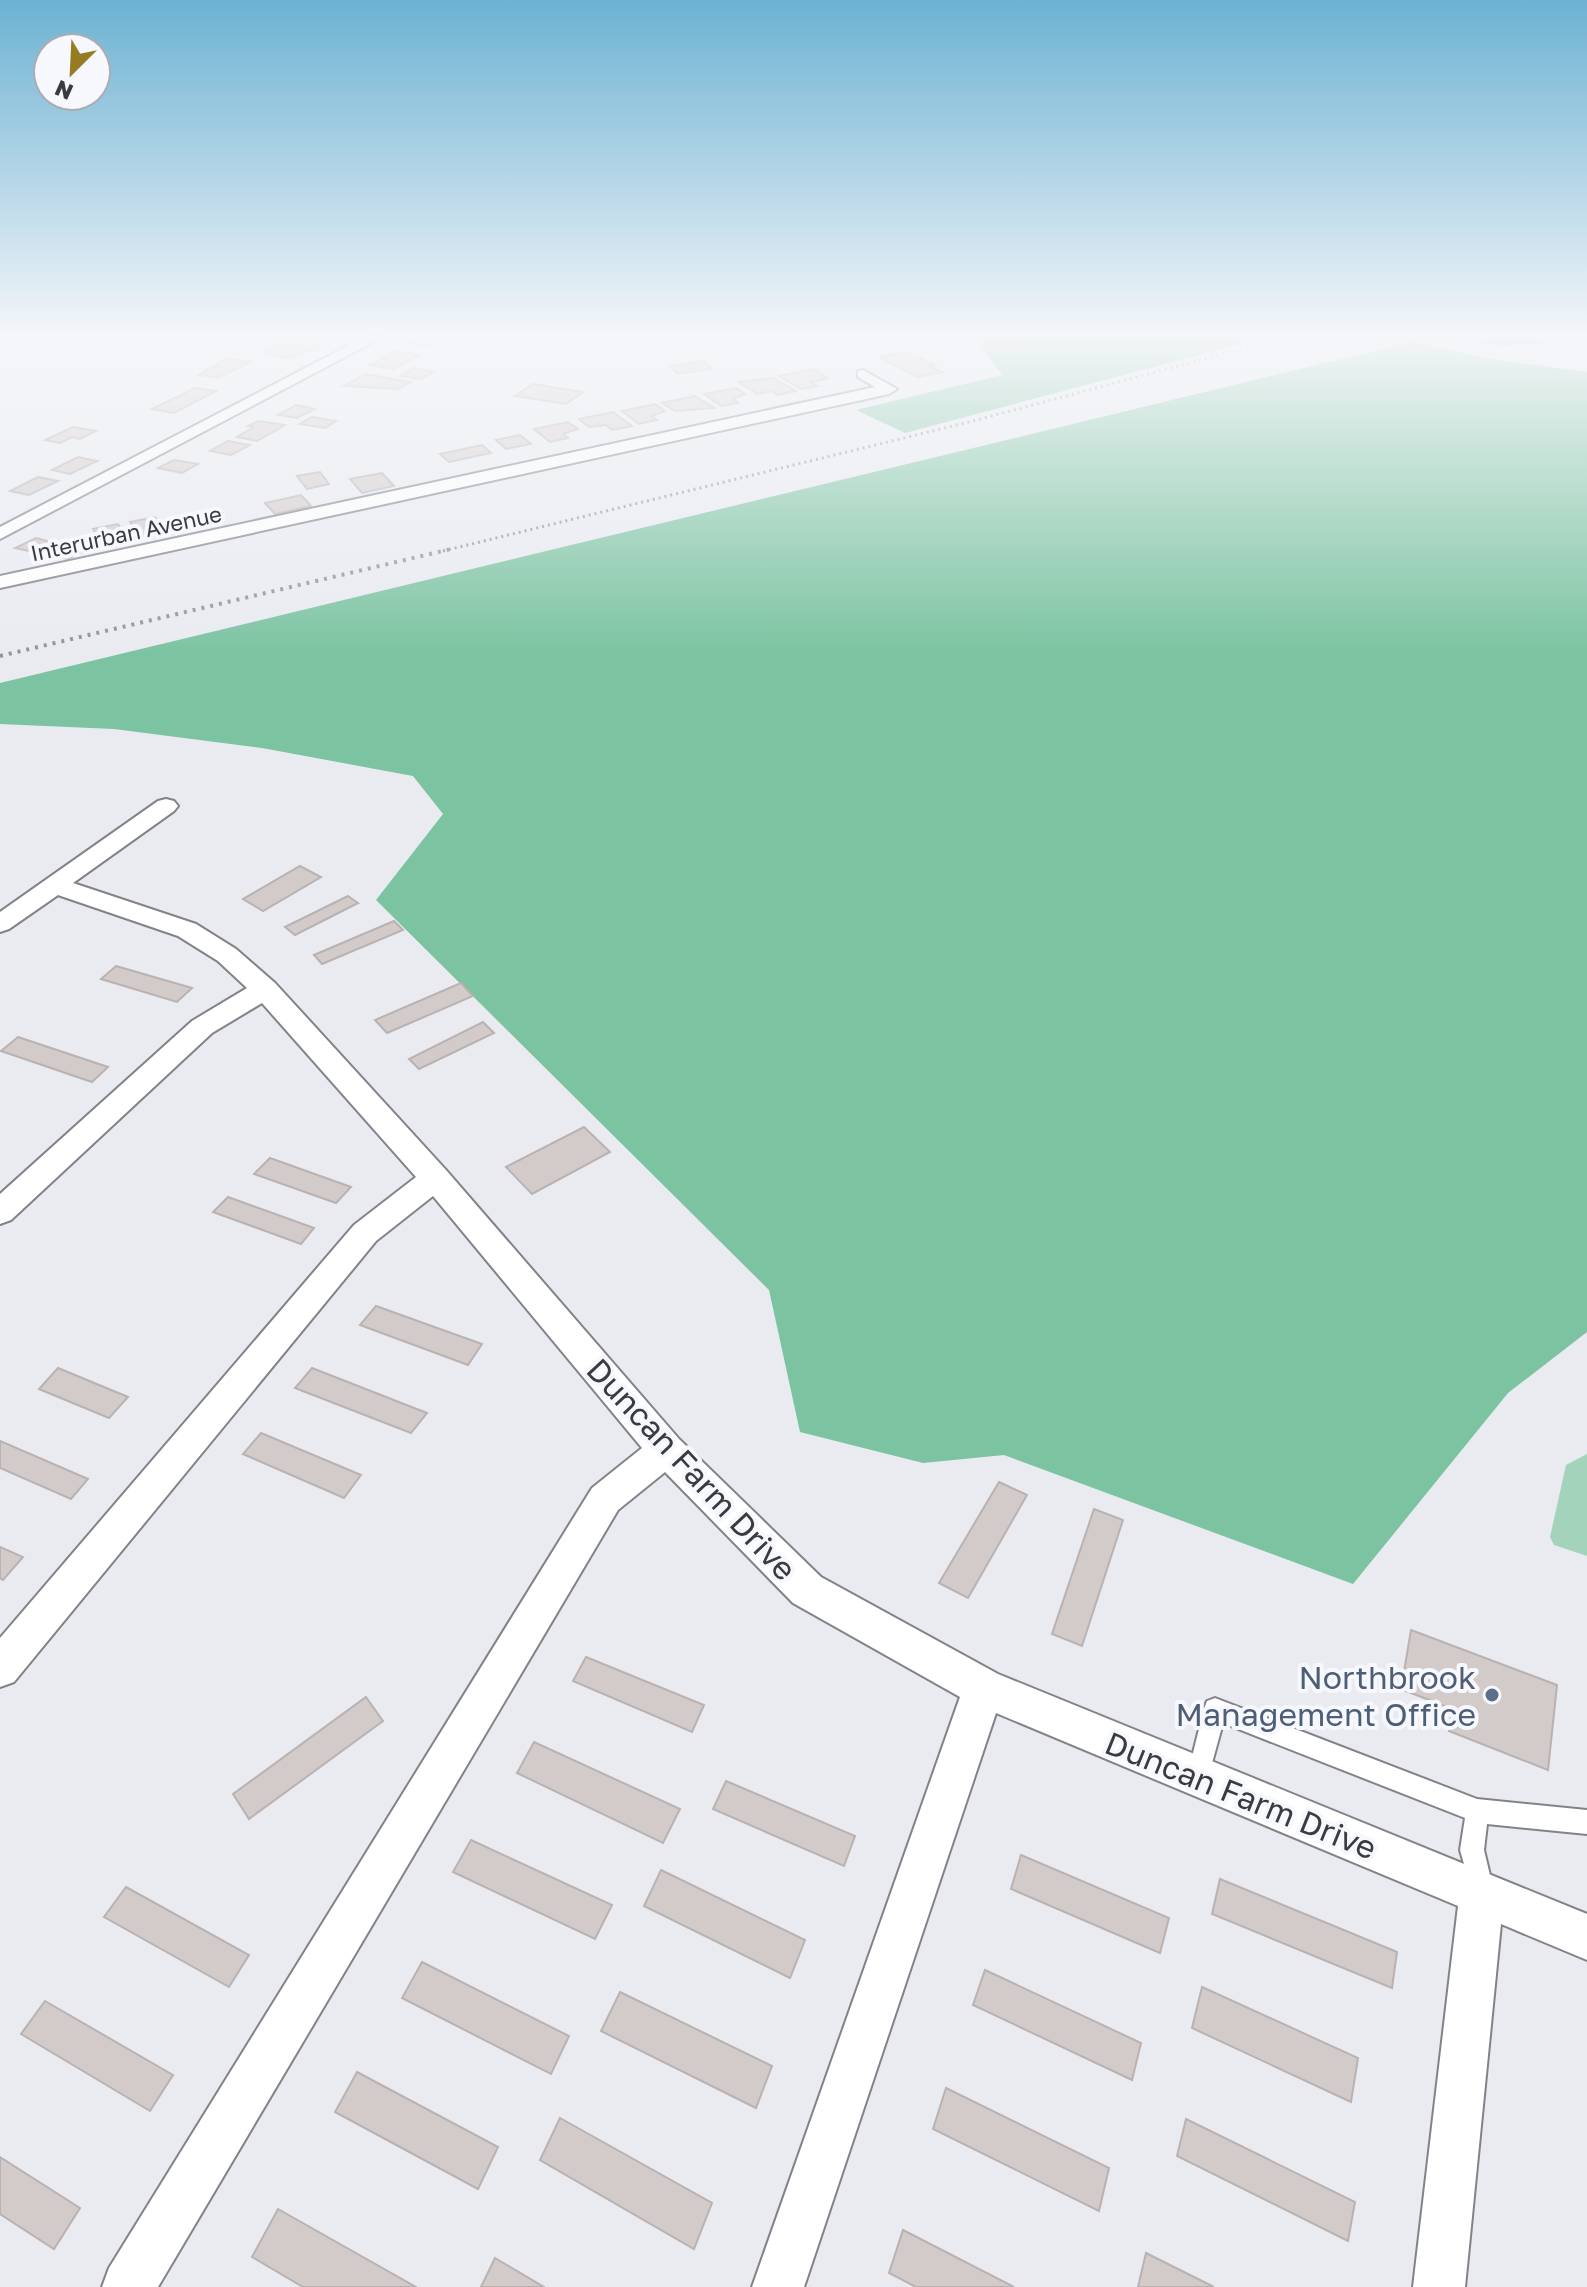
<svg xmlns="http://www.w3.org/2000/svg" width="1587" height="2287" font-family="'Golos Text',sans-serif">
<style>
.green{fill:#a3d3bb}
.forest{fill:#7bc3a1}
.building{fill:#d3cbca;stroke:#b9b2b1;stroke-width:2}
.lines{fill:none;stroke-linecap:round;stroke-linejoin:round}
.lane-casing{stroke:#828389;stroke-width:4}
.street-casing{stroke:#828389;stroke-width:4}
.lane{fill:#fff;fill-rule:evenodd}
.street{fill:#fff;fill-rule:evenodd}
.rail-far1{stroke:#929398;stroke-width:3;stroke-dasharray:2 4;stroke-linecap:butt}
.rail{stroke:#929398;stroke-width:4;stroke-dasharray:3 6;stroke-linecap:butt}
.service-dot{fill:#5c6f8a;stroke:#f6f8fe;stroke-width:3}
.labels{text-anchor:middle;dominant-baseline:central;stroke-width:8;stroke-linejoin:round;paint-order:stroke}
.far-street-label{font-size:22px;fill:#3a3b3d;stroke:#f6f8fe}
.near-street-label{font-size:32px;fill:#3a3b3d;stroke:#f6f8fe}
.near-service-label{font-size:32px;fill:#4e5e75;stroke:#f6f8fe;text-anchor:end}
</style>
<rect width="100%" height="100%" fill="#e9ebf1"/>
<!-- green -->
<polygon class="green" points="1587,1454 1587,1556 1554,1545 1550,1537 1566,1465"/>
<!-- forest -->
<g class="forest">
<polygon points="974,336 1270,336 905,433 856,410 1002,375"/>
<path d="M1455,336H1587C1541,343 1499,354 1455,336Z"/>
<polygon points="1412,342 1492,359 1587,372 1587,1332 1508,1393 1353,1584 1004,1455 923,1463 800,1432 769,1290 376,900 443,814 413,776 262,748 114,729 0,724 0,683"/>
</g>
<!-- building -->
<g class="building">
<polygon points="275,336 300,339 306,336 331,338 313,349 265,341"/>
<polygon points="422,336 450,336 431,347 409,343"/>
<polygon points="279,345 309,350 290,358 263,353"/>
<polygon points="395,351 419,355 394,369 369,365"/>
<polygon points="904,352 936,365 929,366 942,372 917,377 879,357"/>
<polygon points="227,358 250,362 218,378 199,375"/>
<polygon points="704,361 712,369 677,374 670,366"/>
<polygon points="413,368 434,372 421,379 400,376"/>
<polygon points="813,369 828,378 811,382 818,386 801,389 779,376"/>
<polygon points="365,374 411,382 398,389 344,386"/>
<polygon points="774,378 796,391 778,395 772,391 758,394 738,382"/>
<polygon points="533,384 583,392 566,404 515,396"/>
<polygon points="195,388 216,391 174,413 152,409"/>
<polygon points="736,388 745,394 733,399 738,403 721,406 704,394"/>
<polygon points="695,396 714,408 675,411 662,403"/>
<polygon points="655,404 665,411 652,416 657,420 639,424 622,411"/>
<polygon points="296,405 315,409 297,418 278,415"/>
<polygon points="613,412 632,426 612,430 606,425 589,427 579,419"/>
<polygon points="312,417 336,421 325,428 300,424"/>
<polygon points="258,421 285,425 257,441 237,437 254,427 248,426"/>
<polygon points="568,422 578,429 563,434 568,438 550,442 534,429"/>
<polygon points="73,427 96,431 80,439 72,437 60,443 45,440"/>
<polygon points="520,435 531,444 506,449 496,440"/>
<polygon points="228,441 250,445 231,455 210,451"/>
<polygon points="482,445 491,453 449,462 440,454"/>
<polygon points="78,457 97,461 70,474 52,470"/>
<polygon points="174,460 198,464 182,473 158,468"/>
<polygon points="320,472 329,484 307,489 297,476"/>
<polygon points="382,473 394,486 362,493 350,479"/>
<polygon points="38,477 58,481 29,495 10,491"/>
<polygon points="301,495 311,506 275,514 265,503"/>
<polygon points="203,513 213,525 183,531 174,519"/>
<polygon points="155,517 166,532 140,537 130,522"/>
<polygon points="118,524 126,536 100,541 93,529"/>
<polygon points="36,538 63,545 88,549 68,559 15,548"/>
<polygon points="300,866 321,877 263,911 243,899"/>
<polygon points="348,896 358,903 295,935 285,927"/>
<polygon points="394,921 403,930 322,964 314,955"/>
<polygon points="116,966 192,988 177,1002 101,979"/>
<polygon points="461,983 473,996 387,1033 375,1020"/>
<polygon points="483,1022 494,1033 419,1069 409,1059"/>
<polygon points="18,1037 108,1067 92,1082 1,1051"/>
<polygon points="584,1127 610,1152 532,1194 506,1167"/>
<polygon points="270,1158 351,1187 336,1203 254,1174"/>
<polygon points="228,1197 314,1228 301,1244 213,1212"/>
<polygon points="376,1306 482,1344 468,1365 360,1325"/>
<polygon points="58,1368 128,1397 109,1418 39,1389"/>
<polygon points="312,1368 427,1413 411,1433 295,1388"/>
<polygon points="261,1433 361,1475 344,1498 243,1454"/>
<polygon points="0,1441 88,1479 71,1499 0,1468"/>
<polygon points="999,1482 1027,1495 968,1598 939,1583"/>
<polygon points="1094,1509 1123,1520 1082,1646 1052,1634"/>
<polygon points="0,1547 23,1557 3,1580 0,1578"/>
<polygon points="1411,1630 1557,1685 1548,1770 1449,1731 1452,1709 1401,1689"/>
<polygon points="586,1657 704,1705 692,1732 573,1681"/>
<polygon points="366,1697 383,1721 249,1819 233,1794"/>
<polygon points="534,1742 680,1809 663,1843 517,1773"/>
<polygon points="726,1781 855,1836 844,1866 713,1809"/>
<polygon points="471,1840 612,1905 595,1939 453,1872"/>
<polygon points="1021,1855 1169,1918 1160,1953 1011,1889"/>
<polygon points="661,1870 805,1940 790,1978 644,1906"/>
<polygon points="1220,1879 1397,1952 1392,1988 1212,1914"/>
<polygon points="126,1887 249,1955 229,1987 104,1917"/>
<polygon points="422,1962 569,2036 551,2074 402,1998"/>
<polygon points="985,1970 1141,2043 1132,2080 973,2005"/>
<polygon points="1202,1987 1358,2058 1351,2102 1192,2028"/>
<polygon points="620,1992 772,2066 756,2108 601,2031"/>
<polygon points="45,2001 173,2075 150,2111 21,2034"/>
<polygon points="357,2072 498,2147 478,2189 335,2112"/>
<polygon points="946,2088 1109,2168 1099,2211 933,2129"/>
<polygon points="560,2118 712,2203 694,2249 540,2160"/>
<polygon points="1186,2119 1355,2202 1348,2241 1177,2156"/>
<polygon points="0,2157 80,2208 54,2249 0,2214"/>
<polygon points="278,2209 416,2287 303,2287 252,2257"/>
<polygon points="903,2230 1014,2287 916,2287 889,2273"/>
<polygon points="1146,2253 1214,2287 1138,2287"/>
<polygon points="495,2258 544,2287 481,2287"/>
</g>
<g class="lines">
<!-- lane casing -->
<g class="lane-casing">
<polygon id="lane" points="1215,1698 1477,1799 1587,1810 1587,1834 1487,1824 1484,1850 1493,1888 1489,1896 1481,1900 1473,1896 1460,1850 1465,1818 1223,1723 1206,1785 1198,1788 1190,1785 1187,1777 1204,1709 1207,1701"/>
</g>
<!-- street casing -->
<g class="street-casing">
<g id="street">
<polygon points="367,336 385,336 0,539 0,527"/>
<polygon points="863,370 897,389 889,394 0,588 0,576 875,387 858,377 858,371"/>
<polygon points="166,799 174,801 178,806 174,811 73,883 196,924 236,949 275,983 446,1170 679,1439 821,1577 998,1674 1587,1914 1587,1960 1501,1924 1465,2287 1413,2287 1458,1906 996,1713 804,2287 752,2287 960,1697 793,1603 665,1472 618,1510 158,2287 102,2287 109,2268 592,1488 642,1448 433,1196 376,1241 14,1682 0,1687 0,1638 354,1225 416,1177 262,1003 212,1033 11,1220 0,1224 0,1194 192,1021 247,988 218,961 178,936 58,895 9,929 0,932 0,912 158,801"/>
</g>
</g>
<!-- lane -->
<use href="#lane" class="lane"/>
<!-- street -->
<use href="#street" class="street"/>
<!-- rail-far1 -->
<polyline class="rail-far1" points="443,551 969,422 1290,336"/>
<!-- rail -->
<polyline class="rail" points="0,656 451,549"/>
</g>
<!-- sky -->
<linearGradient id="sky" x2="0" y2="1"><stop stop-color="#6cb2d2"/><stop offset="0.51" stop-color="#f5f6f9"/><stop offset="1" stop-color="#f5f6f9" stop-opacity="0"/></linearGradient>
<rect width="1587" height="656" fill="url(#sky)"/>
<!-- markers -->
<circle class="service-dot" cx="1492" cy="1695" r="8"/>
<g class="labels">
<!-- far-street labels -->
<g class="far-street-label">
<text transform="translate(126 533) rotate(-12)">Interurban Avenue</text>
</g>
<!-- near-street labels -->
<g class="near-street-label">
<text transform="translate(692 1469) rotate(47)">Duncan Farm Drive</text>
<text transform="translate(1241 1795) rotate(22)">Duncan Farm Drive</text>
</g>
<!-- near-service labels -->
<g class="near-service-label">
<text x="1476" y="1677">Northbrook<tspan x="1476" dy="37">Management Office</tspan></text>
</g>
</g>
<!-- north arrow -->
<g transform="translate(72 72) rotate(204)"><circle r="38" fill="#f6f8fe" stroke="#abacb1" stroke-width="2"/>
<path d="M0-6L14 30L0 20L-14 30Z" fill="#957c23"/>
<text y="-12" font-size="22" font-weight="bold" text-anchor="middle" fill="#3a3b3d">N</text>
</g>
</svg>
